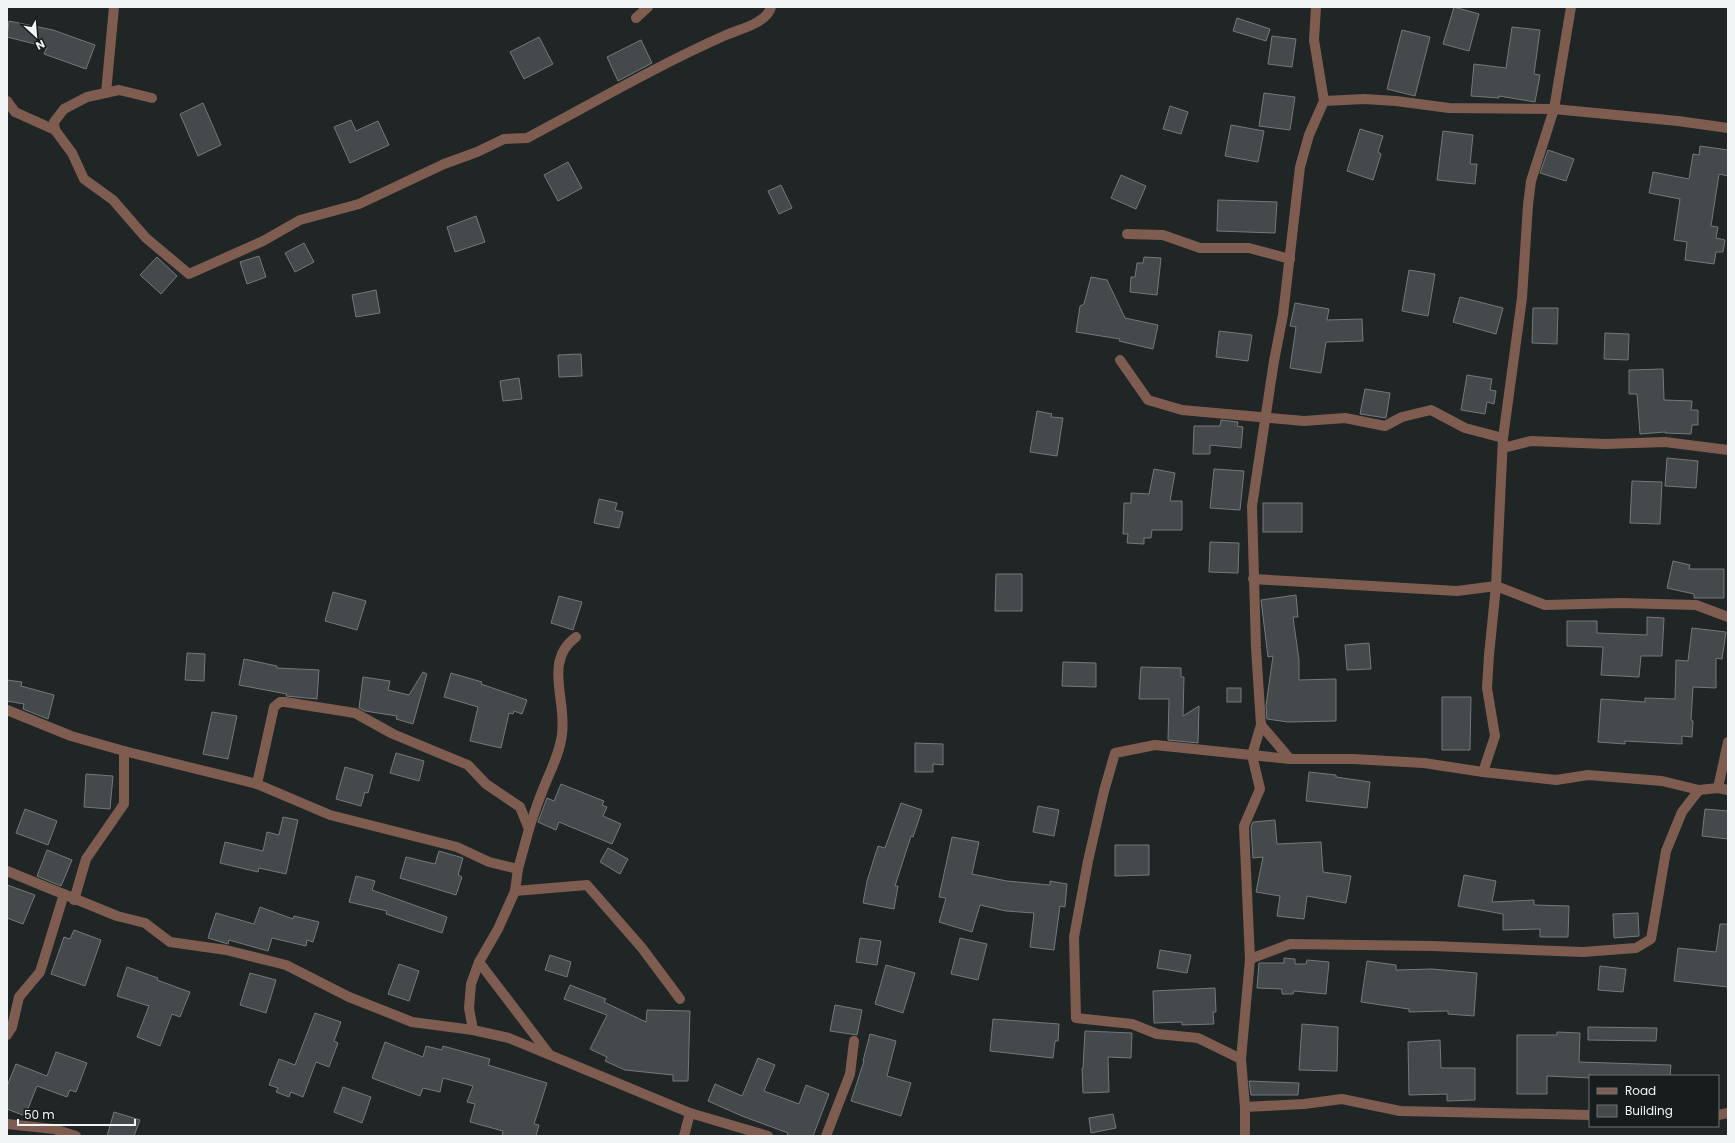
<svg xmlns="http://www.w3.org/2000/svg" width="1735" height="1143" font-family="Poppins,sans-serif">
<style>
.building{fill:#44494b;stroke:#73797a}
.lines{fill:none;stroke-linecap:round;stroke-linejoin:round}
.minor{stroke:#7e5c4f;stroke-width:10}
</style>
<rect width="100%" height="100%" fill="#202526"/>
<!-- building -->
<g class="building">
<polygon points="1454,7 1479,14 1469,51 1443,44"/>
<polygon points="1237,18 1270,29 1266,41 1233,31"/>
<polygon points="9,21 53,30 95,45 86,69 44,54 47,47 7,37"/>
<polygon points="1512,27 1540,30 1534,74 1540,75 1535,102 1499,96 1499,98 1471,96 1474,64 1506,68"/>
<polygon points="1402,30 1430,37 1415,96 1387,89"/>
<polygon points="1272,36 1296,39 1292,67 1268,64"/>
<polygon points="539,37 553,64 524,79 510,52"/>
<polygon points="641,40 652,63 618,81 607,57"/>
<polygon points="1264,93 1295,97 1290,130 1259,126"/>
<polygon points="203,103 221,145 198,156 180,114"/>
<polygon points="1170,106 1188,112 1181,134 1163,129"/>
<polygon points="351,120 356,131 378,121 389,145 350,163 334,127"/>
<polygon points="1231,125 1264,131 1258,162 1225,156"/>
<polygon points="1360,129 1383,136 1378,152 1381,154 1373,180 1347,171"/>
<polygon points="1443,131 1473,135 1470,164 1477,164 1475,184 1437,180"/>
<polygon points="1700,146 1728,150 1728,176 1719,174 1711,226 1718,227 1716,238 1725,240 1723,252 1716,252 1714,264 1685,260 1687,242 1674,240 1680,199 1649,193 1653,172 1689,179 1693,154 1699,155"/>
<polygon points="1548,150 1574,159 1566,181 1540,173"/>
<polygon points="568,162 582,188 558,201 544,175"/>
<polygon points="1121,175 1146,186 1136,209 1111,198"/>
<polygon points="781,185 792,208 779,214 768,191"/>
<polygon points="1218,200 1277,202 1275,233 1217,231"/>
<polygon points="476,216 485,242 455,252 447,227"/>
<polygon points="304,243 314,262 295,272 285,253"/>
<polygon points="259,256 266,277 247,284 240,262"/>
<polygon points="157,257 177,276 161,294 140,275"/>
<polygon points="1144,257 1161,258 1157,295 1130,292 1131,277 1135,277 1137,263 1143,263"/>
<polygon points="1409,270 1435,274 1428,316 1402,311"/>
<polygon points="1091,277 1107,280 1125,318 1158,325 1153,349 1119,341 1120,339 1076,332 1080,306 1084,304"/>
<polygon points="376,290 380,313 356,317 352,295"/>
<polygon points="1460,297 1503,308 1496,334 1453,322"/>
<polygon points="1295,303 1329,309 1327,320 1362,319 1363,341 1326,342 1321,373 1290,368 1296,327 1290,326"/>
<polygon points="1533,308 1558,308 1557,344 1532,343"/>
<polygon points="1219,331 1252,335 1248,361 1216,357"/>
<polygon points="1605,333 1629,334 1628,360 1604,359"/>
<polygon points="581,354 582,376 559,377 558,355"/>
<polygon points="1663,369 1664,400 1692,401 1691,410 1698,410 1698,425 1692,425 1691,434 1665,433 1665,432 1640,434 1637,394 1629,394 1629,370"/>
<polygon points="1467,375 1492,379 1490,390 1496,391 1494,404 1487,402 1485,414 1461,410"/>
<polygon points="519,378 522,399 503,401 500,381"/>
<polygon points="1365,389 1390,393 1386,418 1360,414"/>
<polygon points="1037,411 1052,414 1051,417 1063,418 1057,456 1030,452"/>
<polygon points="1221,420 1238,422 1237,426 1243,427 1241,448 1210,445 1210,454 1193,454 1194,426 1220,426"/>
<polygon points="1667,458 1698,461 1696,488 1665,486"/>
<polygon points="1154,469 1175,473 1170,501 1182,501 1182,530 1152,530 1151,538 1144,538 1144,544 1127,543 1128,534 1123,534 1124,503 1131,503 1131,493 1149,494"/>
<polygon points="1214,469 1244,471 1240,510 1210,508"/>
<polygon points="1632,481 1662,482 1660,524 1630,523"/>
<polygon points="599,499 617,503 615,510 623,512 619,528 594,523"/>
<rect x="1263" y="503" width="39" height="29"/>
<polygon points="1210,542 1239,543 1238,573 1209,572"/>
<polygon points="1673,561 1690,565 1689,569 1724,569 1724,598 1694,598 1694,594 1667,588"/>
<polygon points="996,574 1022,574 1022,611 995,611"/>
<polygon points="333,592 366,601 357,630 325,621"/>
<polygon points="1296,595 1298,617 1293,617 1299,660 1299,680 1336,679 1336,721 1288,722 1267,719 1266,706 1273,656 1268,657 1261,600"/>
<polygon points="559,596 582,602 573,630 551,623"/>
<polygon points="1647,617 1664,618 1662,656 1641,656 1639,677 1601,675 1603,647 1567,646 1567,621 1597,621 1597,633 1647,635"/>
<polygon points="1692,628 1726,632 1722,659 1716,658 1716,688 1693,687 1691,720 1693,721 1692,737 1682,736 1682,744 1625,741 1625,744 1598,742 1601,699 1645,702 1645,698 1675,699 1676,660 1688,661"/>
<polygon points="1369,643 1371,669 1347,670 1345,645"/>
<polygon points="187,653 205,654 204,681 185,680"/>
<polygon points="244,659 277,666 277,668 319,670 317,699 286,696 287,694 239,685"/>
<polygon points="1063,662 1096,663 1096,687 1062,686"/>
<polygon points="1141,667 1181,668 1181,677 1184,677 1183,716 1199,706 1198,743 1168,740 1169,699 1139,699"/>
<polygon points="423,672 427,674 413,724 396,719 397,716 365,711 359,708 363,677 390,681 388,690 409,695"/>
<polygon points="451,673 482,682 481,684 527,700 522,714 514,711 513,714 509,713 501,748 470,741 478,707 444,697"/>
<polygon points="7,680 22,682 21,686 54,695 48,719 23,709 24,704 7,701"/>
<rect x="1227" y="688" width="14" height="14"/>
<polygon points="1442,697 1471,697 1470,750 1442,750"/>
<polygon points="212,712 237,716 228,759 203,754"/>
<polygon points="915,743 943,744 943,765 933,764 933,772 915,772"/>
<polygon points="396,753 424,761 419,781 390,773"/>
<polygon points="345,767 373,775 368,793 365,792 361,806 336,799"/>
<polygon points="1309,772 1336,775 1336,777 1370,782 1367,808 1306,801"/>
<polygon points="86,774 113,776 110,809 84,807"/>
<polygon points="561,784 604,801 602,805 607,807 603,816 621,824 612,844 559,822 556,830 538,822 547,798 554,801"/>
<polygon points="901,803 922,810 913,837 911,836 895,886 898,886 894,909 863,903 867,881 878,846 885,848"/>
<polygon points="1038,806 1059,810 1054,836 1033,832"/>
<polygon points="25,809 57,821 48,845 16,833"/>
<polygon points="1705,809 1728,811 1728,839 1702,836"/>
<polygon points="283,817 298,820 286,874 259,868 258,872 220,863 225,842 263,851 267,832 279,835"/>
<polygon points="1275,820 1277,844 1321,842 1323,872 1351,876 1346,903 1307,896 1304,919 1277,916 1280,896 1256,892 1263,857 1253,858 1251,827 1253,822"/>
<polygon points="952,837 979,842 972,874 1007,881 1050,885 1050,881 1067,884 1065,907 1060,906 1054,950 1030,947 1034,913 1006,911 980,905 972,932 939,922 946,898 939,897"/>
<polygon points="1115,845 1149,845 1149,875 1115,876"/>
<polygon points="608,848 628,859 620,874 600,862"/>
<polygon points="47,850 72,860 61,886 37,876"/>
<polygon points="439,851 463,858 458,875 462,877 456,895 400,878 406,857 435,864"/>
<polygon points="1464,875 1496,881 1492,902 1534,900 1534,905 1569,906 1568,937 1540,937 1540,929 1503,930 1503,914 1458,906"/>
<polygon points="356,876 375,881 372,890 447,917 442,933 386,914 387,911 349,902"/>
<polygon points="7,885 35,895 23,924 7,918"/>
<polygon points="260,907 293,919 294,916 319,922 313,942 307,940 306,946 272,938 268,951 229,940 228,944 208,938 216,913 254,924"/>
<polygon points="1638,913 1639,936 1614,938 1613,914"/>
<polygon points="1720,924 1728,924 1728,987 1674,981 1678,948 1716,952"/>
<polygon points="74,930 101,940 85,986 51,974 64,937 70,939"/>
<polygon points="860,938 881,941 877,965 856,962"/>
<polygon points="960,938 987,944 978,980 951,974"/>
<polygon points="1160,950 1191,955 1187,973 1157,968"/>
<polygon points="550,955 571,962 567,977 545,970"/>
<polygon points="1284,958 1295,959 1295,964 1306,964 1307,960 1329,962 1326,994 1294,991 1293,994 1282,994 1282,989 1257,988 1259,963 1284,963"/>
<polygon points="1367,961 1396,965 1396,970 1432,969 1477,973 1474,1016 1448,1014 1448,1011 1409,1012 1409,1009 1361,1002"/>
<polygon points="399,964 419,971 409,1001 388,994"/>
<polygon points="886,965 915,973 903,1013 875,1004"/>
<polygon points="1600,966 1626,969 1623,992 1598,990"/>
<polygon points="127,967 158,978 157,980 190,992 180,1017 172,1014 160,1046 137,1037 149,1006 117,996"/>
<polygon points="250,973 276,980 266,1013 240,1005"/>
<polygon points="570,985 606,999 604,1002 646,1022 647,1010 690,1011 688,1081 673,1081 673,1075 625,1070 605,1061 607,1057 590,1049 607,1015 564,999"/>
<polygon points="1215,988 1216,1012 1213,1012 1214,1024 1182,1025 1182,1022 1154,1023 1153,991"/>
<polygon points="835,1005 862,1010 857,1035 830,1031"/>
<polygon points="315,1013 341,1022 334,1041 338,1043 329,1067 316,1062 303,1097 291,1092 289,1097 276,1092 278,1088 269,1085 279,1059 295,1065"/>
<polygon points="993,1019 1059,1024 1058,1041 1055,1041 1053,1058 990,1051"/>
<polygon points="1302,1024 1338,1027 1337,1071 1299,1070"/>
<polygon points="1588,1027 1657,1028 1656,1041 1588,1040"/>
<polygon points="1085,1031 1132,1033 1131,1058 1108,1057 1109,1092 1083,1093 1082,1068 1083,1068"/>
<polygon points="1557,1032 1580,1033 1579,1062 1671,1065 1670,1076 1590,1076 1590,1078 1547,1076 1547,1094 1517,1094 1517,1035 1557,1035"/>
<polygon points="870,1034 896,1041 887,1076 911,1083 901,1116 851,1101 864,1061 863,1061"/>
<polygon points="1440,1040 1441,1068 1475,1068 1475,1100 1447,1101 1447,1094 1409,1095 1408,1042"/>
<polygon points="385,1042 423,1057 426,1046 442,1050 443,1046 490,1059 488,1065 547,1083 534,1124 539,1125 536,1136 502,1136 503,1131 470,1122 475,1104 467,1102 473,1086 443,1078 440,1092 423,1088 420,1096 372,1078"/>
<polygon points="56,1052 87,1063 76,1092 70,1090 67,1097 37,1086 25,1116 7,1109 7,1086 16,1064 47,1076"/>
<polygon points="758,1058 775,1065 764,1091 799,1104 806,1085 829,1094 813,1136 787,1136 788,1133 742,1116 708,1101 715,1084 742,1096"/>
<polygon points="1249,1081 1299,1083 1298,1095 1251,1095"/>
<polygon points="343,1087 371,1097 362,1123 334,1112"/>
<polygon points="114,1112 140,1120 134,1136 107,1136"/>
<polygon points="1113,1114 1116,1128 1091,1133 1089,1118"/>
</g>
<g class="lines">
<!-- minor -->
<g class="minor">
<polyline points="636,18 648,7"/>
<polyline points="106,93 114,7"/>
<path d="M152,98L119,90L87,97L64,109L54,122L55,130L72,153L84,179L113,200L146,238L189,274L263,241L300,220L359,204L444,164L477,152L504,139L527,138C593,103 658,65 726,35C740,29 767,23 771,7"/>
<polyline points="7,101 15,112 55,130"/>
<polyline points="1324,101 1364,99 1396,101 1449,108 1554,109 1678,121 1728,128"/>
<polyline points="1127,234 1163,235 1200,248 1249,248 1290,259"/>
<polyline points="1120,360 1148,400 1182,410 1304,421 1345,418 1385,426 1402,417 1431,410 1465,428 1503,438"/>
<polyline points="1503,448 1531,441 1605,444 1665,442 1728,450"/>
<polyline points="1253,579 1457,591 1496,586 1545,605 1621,603 1696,605 1728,617"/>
<polyline points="7,710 71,736 124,751 257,784 330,815 457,847 489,862 518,869"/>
<polyline points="1261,725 1290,759"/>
<polyline points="1483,772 1495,736 1487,688 1489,655 1496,586 1503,438 1522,298 1528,205 1531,181 1554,109 1571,7"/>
<polyline points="257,784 274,707 280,702 285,702 355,713 393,734 468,765 486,784 520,807 529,829 518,869 515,891 498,929 479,962 471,984 469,1008 473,1030"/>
<polyline points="1718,788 1728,742"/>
<path d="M529,829C533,817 537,804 542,792C549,773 560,754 562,734C567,700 543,661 576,637"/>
<polyline points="7,871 117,916 145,923 170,942 226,950 286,965 349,997 412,1022 473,1030 509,1038 690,1113 768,1136"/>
<polyline points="515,891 587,885 642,948 680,999"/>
<polyline points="74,900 86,859 124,804 124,751"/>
<polyline points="1250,959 1290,944 1433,946 1583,952 1636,948 1651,939 1666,851 1682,812 1699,790"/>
<polyline points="479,962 549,1054"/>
<polyline points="7,1035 12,1027 19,997 40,972 64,894"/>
<polyline points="1241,1059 1198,1038 1157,1034 1132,1024 1076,1018 1074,937 1088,861 1104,791 1115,753 1155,745 1290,759 1353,759 1424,763 1483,772 1556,780 1588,775 1662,781 1699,790 1718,788 1728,790"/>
<polyline points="1245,1107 1304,1104 1342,1099 1400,1111 1590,1115"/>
<polyline points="1718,1115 1728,1113"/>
<polyline points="7,1124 54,1129 76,1136"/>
<polyline points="684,1136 690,1113"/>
<polyline points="826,1136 850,1074 854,1041"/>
<polyline points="1245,1136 1245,1107 1241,1059 1250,959 1244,826 1260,789 1252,755 1261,725 1256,648 1252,506 1274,361 1283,315 1300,167 1309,135 1324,101 1314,40 1316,7"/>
</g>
</g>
<!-- border -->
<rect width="1735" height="1143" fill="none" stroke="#f1f5f5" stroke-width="16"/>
<!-- legend -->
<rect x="1589" y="1075" width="130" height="52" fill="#171c1d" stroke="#6e7373"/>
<rect x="1597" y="1088" width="20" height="6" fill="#7e5c4f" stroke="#6e7373"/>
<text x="1625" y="1095" font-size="12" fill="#f1f5f5">Road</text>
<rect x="1597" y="1105" width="20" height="12" fill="#44494b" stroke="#6e7373"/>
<text x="1625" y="1115" font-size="12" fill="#f1f5f5">Building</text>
<!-- north arrow -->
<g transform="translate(36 36) rotate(154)" stroke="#171c1d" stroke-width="3" paint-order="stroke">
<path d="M0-3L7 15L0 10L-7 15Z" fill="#f1f5f5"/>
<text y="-6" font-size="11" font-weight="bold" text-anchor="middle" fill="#f1f5f5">N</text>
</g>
<!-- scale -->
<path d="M18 1119v6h117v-6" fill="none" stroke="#f1f5f5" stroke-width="2"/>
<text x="24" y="1119" font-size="12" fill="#f1f5f5" stroke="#171c1d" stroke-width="3" paint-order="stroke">50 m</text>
</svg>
